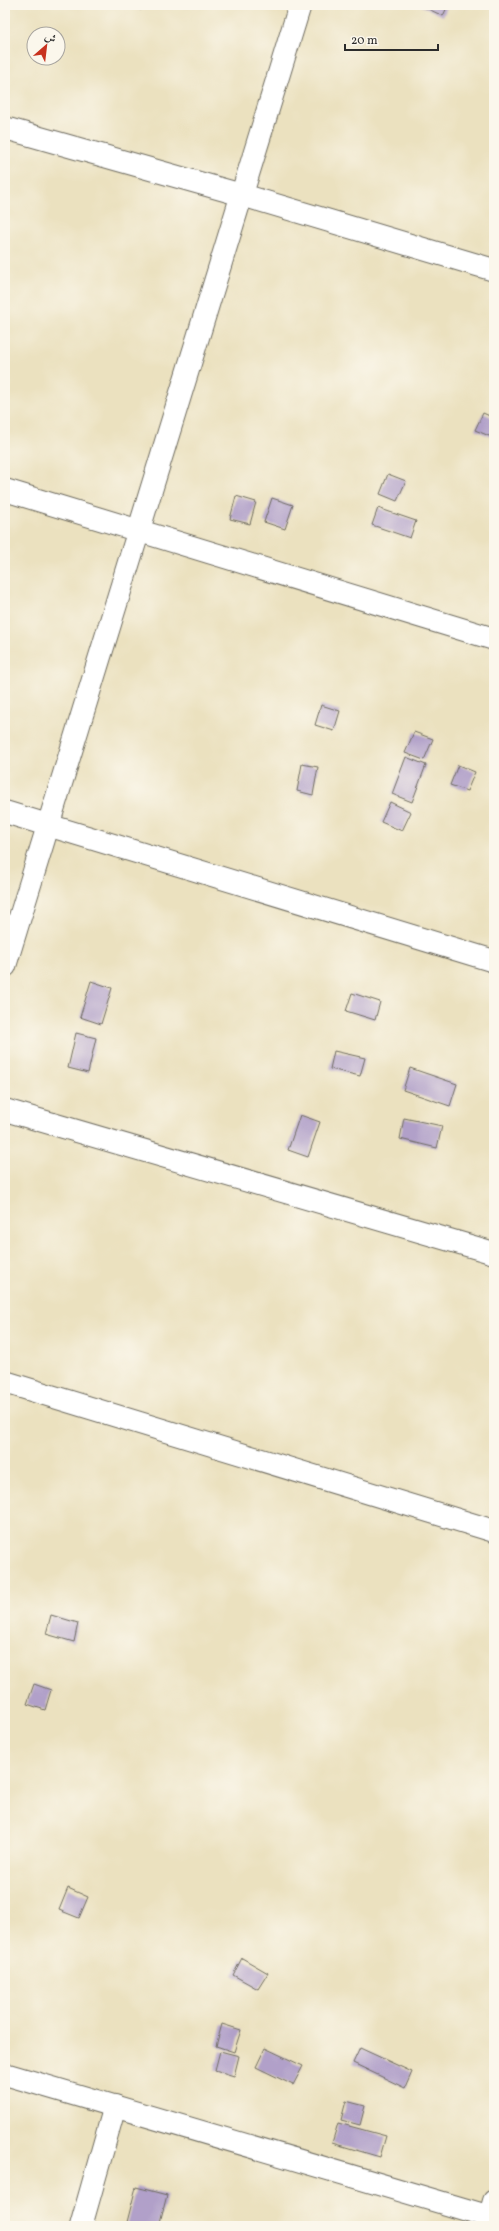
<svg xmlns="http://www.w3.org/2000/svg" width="499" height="2231" font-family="Vollkorn,Amiri,serif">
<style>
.building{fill:#b1a0c9}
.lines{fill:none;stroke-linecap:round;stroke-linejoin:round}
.minor-casing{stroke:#6e6b5f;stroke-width:24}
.tertiary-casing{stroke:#6e6b5f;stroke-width:24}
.minor{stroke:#fff;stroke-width:22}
.tertiary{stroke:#fff;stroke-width:22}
</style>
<rect width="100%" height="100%" fill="#fbf7ec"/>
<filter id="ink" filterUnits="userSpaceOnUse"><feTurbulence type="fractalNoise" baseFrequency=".025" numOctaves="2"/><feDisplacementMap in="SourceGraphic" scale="8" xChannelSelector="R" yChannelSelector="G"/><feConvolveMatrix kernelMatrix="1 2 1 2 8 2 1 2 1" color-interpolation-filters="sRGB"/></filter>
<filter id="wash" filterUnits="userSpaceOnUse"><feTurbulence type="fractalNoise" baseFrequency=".012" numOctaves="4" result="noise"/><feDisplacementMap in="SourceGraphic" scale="16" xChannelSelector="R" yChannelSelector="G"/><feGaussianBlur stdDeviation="0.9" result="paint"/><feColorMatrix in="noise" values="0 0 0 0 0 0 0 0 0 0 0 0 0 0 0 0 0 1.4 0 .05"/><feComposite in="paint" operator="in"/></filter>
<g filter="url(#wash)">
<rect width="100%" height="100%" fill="#ebe1bf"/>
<g id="blocks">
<!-- building -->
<g class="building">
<polygon points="126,5 143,5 141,10"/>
<polygon points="422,5 448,5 443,16 422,6"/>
<polygon points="483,413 494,418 494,438 475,430"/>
<polygon points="388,474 406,481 397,501 380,494"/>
<polygon points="236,496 256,502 250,524 230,519"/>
<polygon points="272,498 293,505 285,529 264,522"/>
<polygon points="378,508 416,521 410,538 372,525"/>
<polygon points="321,705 340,711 334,731 315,725"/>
<polygon points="414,732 433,739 424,760 405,753"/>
<polygon points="406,757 426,765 412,802 392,794"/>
<polygon points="302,764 318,767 313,795 297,791"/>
<polygon points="458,765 475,772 467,791 450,785"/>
<polygon points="390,802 411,812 402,831 381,822"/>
<polygon points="91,981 112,988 101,1024 80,1017"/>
<polygon points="352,993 380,1002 375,1020 346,1011"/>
<polygon points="76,1033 96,1038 88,1073 68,1068"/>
<polygon points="334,1051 365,1058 360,1076 330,1069"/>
<polygon points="410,1068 457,1084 450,1106 403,1090"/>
<polygon points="300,1115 320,1122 308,1157 288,1150"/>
<polygon points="404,1118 442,1126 437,1148 400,1139"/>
<polygon points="51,1615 78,1623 74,1642 46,1634"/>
<polygon points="34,1684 51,1690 45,1710 27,1704"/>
<polygon points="68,1888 88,1897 79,1918 59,1910"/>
<polygon points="242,1958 268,1973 258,1989 233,1975"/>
<polygon points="222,2024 241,2030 234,2052 216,2046"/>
<polygon points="265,2048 303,2066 293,2085 256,2067"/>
<polygon points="360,2048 412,2072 405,2088 353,2063"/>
<polygon points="220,2051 239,2056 234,2076 215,2070"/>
<polygon points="346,2101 365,2106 360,2125 341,2120"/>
<polygon points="338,2123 386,2136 380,2157 332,2143"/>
<polygon points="136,2187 167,2195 159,2226 126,2226"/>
</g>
</g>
</g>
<g filter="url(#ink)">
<use href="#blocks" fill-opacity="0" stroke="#6e6b5f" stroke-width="1"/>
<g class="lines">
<!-- minor casing -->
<g class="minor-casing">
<g id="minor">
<polyline points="5,128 242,195 494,270"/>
<polyline points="5,490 494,639"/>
<polyline points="5,812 494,961"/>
<polyline points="5,1110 494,1253"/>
<polyline points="5,1382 494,1531"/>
<polyline points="81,2226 115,2106"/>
<polyline points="487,2226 494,2201"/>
</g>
</g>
<!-- tertiary casing -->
<g class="tertiary-casing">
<g id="tertiary">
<polyline points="5,966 300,5"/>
<polyline points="5,2074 494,2218"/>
</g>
</g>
<!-- minor -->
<use href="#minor" class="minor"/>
<!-- tertiary -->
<use href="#tertiary" class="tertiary"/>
</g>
</g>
<!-- margin -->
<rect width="499" height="2231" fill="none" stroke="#fbf7ec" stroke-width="20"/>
<!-- north arrow -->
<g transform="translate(46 46) rotate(28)"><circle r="19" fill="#fbf7ec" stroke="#a8a59f"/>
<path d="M0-3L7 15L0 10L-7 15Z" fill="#c8321e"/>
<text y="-6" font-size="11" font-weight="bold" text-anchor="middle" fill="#2b2b2b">ش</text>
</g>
<!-- scale -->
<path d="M345 44v6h93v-6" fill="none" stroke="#2b2b2b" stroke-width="2"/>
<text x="351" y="44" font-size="12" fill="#2b2b2b" stroke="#fbf7ec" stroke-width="3" paint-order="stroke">20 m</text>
</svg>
